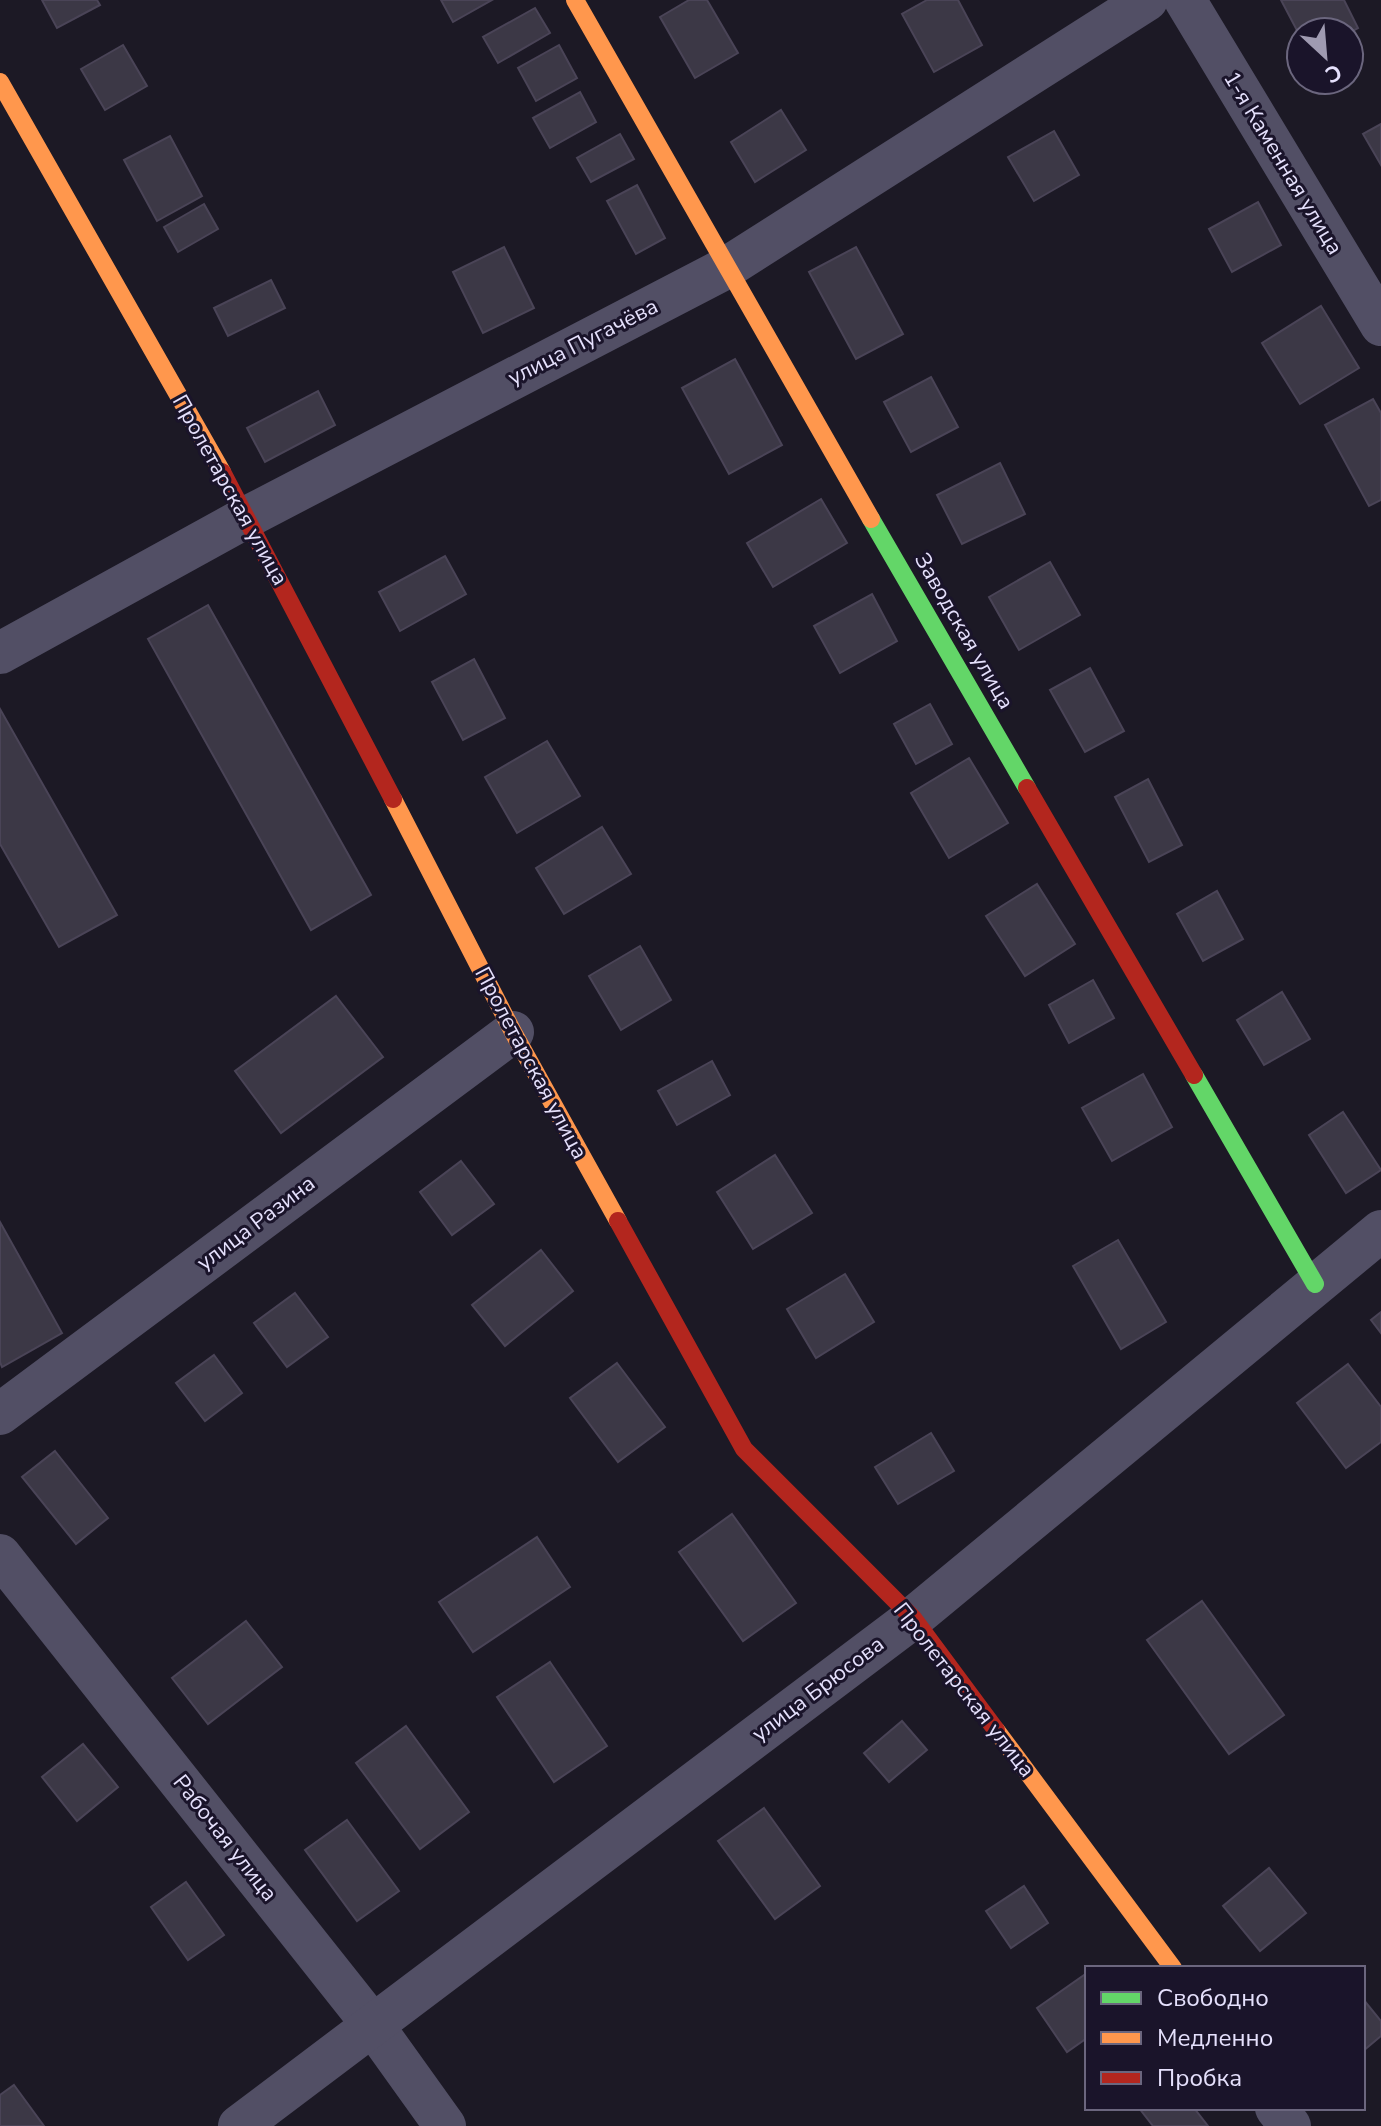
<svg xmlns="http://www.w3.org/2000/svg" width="1381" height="2126" font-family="'Nunito Sans',sans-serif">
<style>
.building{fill:#3c3846;stroke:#4a4457;stroke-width:2}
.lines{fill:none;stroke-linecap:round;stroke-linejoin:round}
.street{stroke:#524f65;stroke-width:42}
.fast{stroke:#63d668;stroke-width:18}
.slow{stroke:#ff974d;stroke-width:18}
.jam{stroke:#b3261e;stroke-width:18}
.labels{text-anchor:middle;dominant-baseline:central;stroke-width:6;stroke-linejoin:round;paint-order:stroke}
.street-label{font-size:22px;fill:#e5e0fc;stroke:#1a142a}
</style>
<rect width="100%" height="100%" fill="#1c1925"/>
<!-- building -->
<g class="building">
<polygon points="42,0 97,0 100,5 57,28"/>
<polygon points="441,0 492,0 453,22"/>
<polygon points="689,0 707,0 738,53 695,78 660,17"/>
<polygon points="927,0 958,0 982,45 934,72 902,14"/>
<polygon points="1281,0 1344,0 1358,28 1349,33 1301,32 1301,38"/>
<polygon points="535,8 550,33 498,63 483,37"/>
<polygon points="123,45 147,86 105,110 81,69"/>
<polygon points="559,45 577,78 536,101 518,68"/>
<polygon points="580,92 596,122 550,148 533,118"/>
<polygon points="781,110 806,150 755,182 731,142"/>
<polygon points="1381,124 1381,165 1363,134"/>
<polygon points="1054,131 1079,175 1034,201 1008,157"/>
<polygon points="620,134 634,159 591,182 577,158"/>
<polygon points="170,136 202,196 157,221 124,160"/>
<polygon points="637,185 665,238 636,254 607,201"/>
<polygon points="1258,202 1281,245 1232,272 1209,229"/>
<polygon points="204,204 218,229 178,252 164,227"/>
<polygon points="504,247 534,308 483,333 453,272"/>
<polygon points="856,247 903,334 856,359 809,272"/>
<polygon points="271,280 285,308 228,336 214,308"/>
<polygon points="1321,306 1359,368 1300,404 1262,343"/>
<polygon points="735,359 782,445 729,474 682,388"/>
<polygon points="931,377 958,427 911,452 884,402"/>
<polygon points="318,391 335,425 265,462 247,428"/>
<polygon points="1373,399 1381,413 1381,500 1369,506 1325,425"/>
<polygon points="1000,463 1025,514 962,544 937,495"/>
<polygon points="821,499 847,543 773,587 747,543"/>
<polygon points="445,556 466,594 400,631 379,592"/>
<polygon points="1050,562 1080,615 1019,650 989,597"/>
<polygon points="872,594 897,641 840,673 814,626"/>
<polygon points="208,605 371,895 311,930 148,639"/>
<polygon points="474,659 505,718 463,740 432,682"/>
<polygon points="1090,668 1124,731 1085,752 1050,690"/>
<polygon points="930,704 952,744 916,764 894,724"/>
<polygon points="0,709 117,915 59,947 0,844"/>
<polygon points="547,741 580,796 517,833 485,777"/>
<polygon points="969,758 1008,823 949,858 911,793"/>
<polygon points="1148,779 1182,845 1149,862 1115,797"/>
<polygon points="602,827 631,874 564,914 536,868"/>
<polygon points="1037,884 1075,944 1025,976 986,916"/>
<polygon points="1217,891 1243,939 1203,961 1177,914"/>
<polygon points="640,946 671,1000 621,1030 589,976"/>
<polygon points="1093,980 1114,1018 1069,1043 1049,1005"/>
<polygon points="1282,992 1310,1039 1264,1065 1237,1020"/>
<polygon points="336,996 383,1057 281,1133 235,1071"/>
<polygon points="712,1061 730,1095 677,1125 658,1091"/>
<polygon points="1143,1074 1172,1127 1112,1161 1082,1108"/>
<polygon points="1343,1112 1381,1170 1346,1193 1309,1135"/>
<polygon points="775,1155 812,1213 753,1249 717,1192"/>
<polygon points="461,1161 494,1204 452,1235 420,1192"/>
<polygon points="0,1222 62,1333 2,1367 0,1362"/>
<polygon points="1118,1240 1166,1322 1121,1349 1073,1266"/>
<polygon points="541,1250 573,1291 505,1346 472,1305"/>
<polygon points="845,1274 874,1322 816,1358 787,1309"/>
<polygon points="295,1293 328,1337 287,1367 254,1323"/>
<polygon points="1381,1312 1381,1333 1371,1320"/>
<polygon points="214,1355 242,1393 205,1421 176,1383"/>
<polygon points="617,1363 665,1427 618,1462 570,1398"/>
<polygon points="1348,1364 1381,1407 1381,1442 1346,1468 1297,1403"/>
<polygon points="931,1433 954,1471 898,1504 875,1467"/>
<polygon points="55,1451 108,1518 76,1544 22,1477"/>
<polygon points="732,1514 796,1603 743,1641 679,1552"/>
<polygon points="537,1537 570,1587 473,1652 439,1602"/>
<polygon points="1202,1601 1284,1715 1229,1754 1147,1640"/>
<polygon points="246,1621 282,1667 208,1724 172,1678"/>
<polygon points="550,1662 607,1746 554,1782 497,1697"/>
<polygon points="902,1721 927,1750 889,1782 864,1753"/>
<polygon points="406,1726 469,1812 420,1849 356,1763"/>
<polygon points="83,1744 118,1787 77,1821 42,1777"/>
<polygon points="764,1808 820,1886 775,1919 718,1841"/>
<polygon points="347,1820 399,1891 357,1921 305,1850"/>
<polygon points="1269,1868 1306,1913 1260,1951 1223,1906"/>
<polygon points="186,1882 224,1935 188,1960 151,1907"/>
<polygon points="1024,1886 1048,1923 1011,1948 986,1911"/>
<polygon points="1087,1973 1087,2038 1067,2052 1037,2008"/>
<polygon points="1363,1999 1381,2021 1381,2036 1363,2051"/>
<polygon points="14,2085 44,2126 0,2126 0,2095"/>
<polygon points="1139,2108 1194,2108 1208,2126 1153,2126"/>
</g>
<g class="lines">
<!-- street -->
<g class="street">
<polyline points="1185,0 1381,325"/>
<polyline points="0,653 247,517 726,268 1147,0"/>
<polyline points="0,1414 513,1032"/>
<polyline points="0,1555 372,2024 445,2126"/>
<polyline points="1276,2108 1290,2126"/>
<polyline points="239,2126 913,1618 1381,1231"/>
</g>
<!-- fast -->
<g class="fast">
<polyline points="871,519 1027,788"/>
<polyline points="1194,1075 1315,1284"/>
</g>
<!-- slow -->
<g class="slow">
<polyline points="575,0 871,519"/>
<polyline points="0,82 222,472"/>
<polyline points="393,799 513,1032 618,1221"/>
<polyline points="996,1730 1173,1968"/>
</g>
<!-- jam -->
<g class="jam">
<polyline points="222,472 393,799"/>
<polyline points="1027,788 1194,1075"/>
<polyline points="618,1221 744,1449 913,1618 996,1730"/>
</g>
</g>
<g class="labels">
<!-- street labels -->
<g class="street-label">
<text transform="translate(1283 163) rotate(59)">1-я Каменная улица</text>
<text transform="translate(583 342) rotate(-27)">улица Пугачёва</text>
<text transform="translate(230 490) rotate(61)">Пролетарская улица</text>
<text transform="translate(964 631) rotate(60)">Заводская улица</text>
<text transform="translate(531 1063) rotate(62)">Пролетарская улица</text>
<text transform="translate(256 1223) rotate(-37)">улица Разина</text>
<text transform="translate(818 1689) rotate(-37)">улица Брюсова</text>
<text transform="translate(964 1690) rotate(52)">Пролетарская улица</text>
<text transform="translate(225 1838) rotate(52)">Рабочая улица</text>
</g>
</g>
<!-- legend -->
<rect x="1085" y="1966" width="280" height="144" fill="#1a142a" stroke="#6b667e" stroke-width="2"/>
<rect x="1101" y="1992" width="40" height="12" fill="#63d668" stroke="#6b667e" stroke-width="2"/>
<text x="1157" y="2006" font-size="24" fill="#e5e0fc">Свободно</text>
<rect x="1101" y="2032" width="40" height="12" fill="#ff974d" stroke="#6b667e" stroke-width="2"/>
<text x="1157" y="2046" font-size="24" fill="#e5e0fc">Медленно</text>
<rect x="1101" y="2072" width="40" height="12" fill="#b3261e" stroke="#6b667e" stroke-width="2"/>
<text x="1157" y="2086" font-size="24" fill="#e5e0fc">Пробка</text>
<!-- north arrow -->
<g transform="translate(1325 56) rotate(154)"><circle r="38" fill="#1a142a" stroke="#6b667e" stroke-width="2"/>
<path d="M0-6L14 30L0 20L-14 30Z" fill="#9f9ab1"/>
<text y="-12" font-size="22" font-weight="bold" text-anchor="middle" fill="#e5e0fc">С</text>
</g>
</svg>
